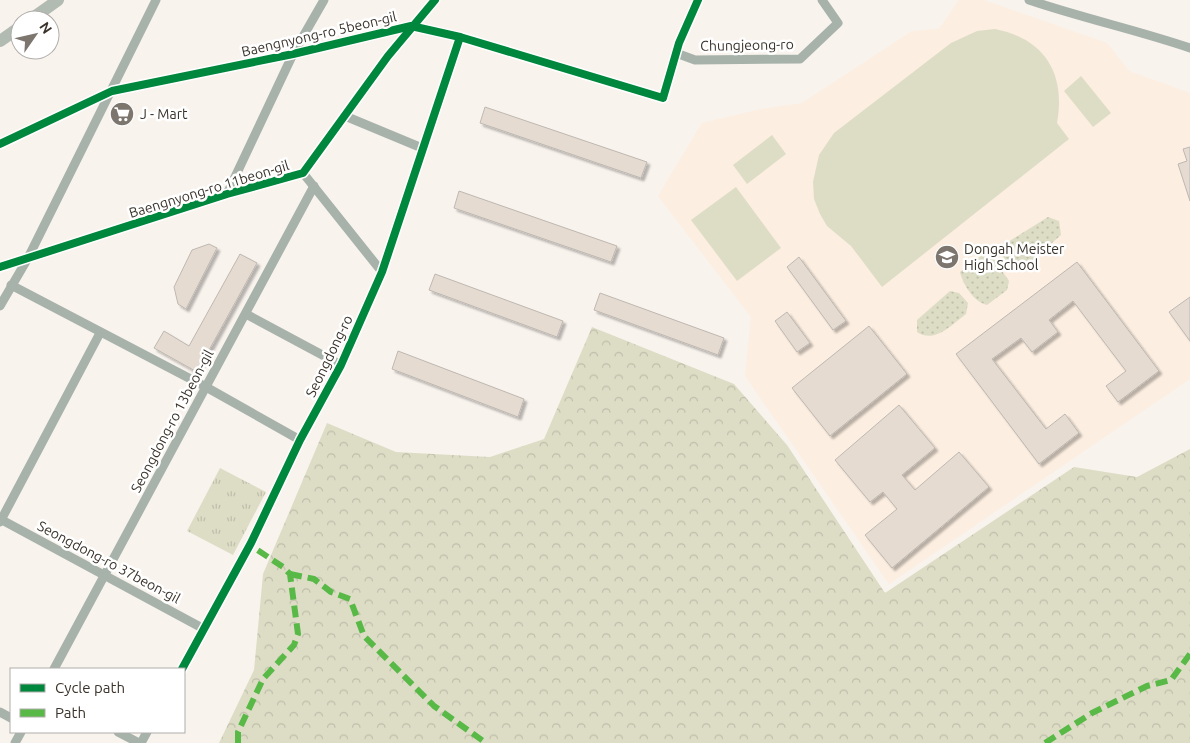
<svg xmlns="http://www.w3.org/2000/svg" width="1190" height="743" font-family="Ubuntu,sans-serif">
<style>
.built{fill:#fceee0}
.grass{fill:url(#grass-dots)}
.forest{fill:url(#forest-crowns)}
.park{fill:url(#park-tufts)}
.pitch{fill:#ddddc6}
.building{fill:#e5dbd1;stroke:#beb8b2;filter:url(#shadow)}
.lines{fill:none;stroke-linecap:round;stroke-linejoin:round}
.street{stroke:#a7b2ab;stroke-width:9}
.secondary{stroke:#b2bbb2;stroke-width:12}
.quiet{stroke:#58b947;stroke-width:6;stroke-dasharray:12 6;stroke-linecap:butt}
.cycleway-casing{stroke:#fff;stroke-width:11}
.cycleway{stroke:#00873e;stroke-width:8}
.labels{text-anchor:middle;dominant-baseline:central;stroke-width:5;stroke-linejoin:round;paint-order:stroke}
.street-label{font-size:14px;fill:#3a332b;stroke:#fff}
.poi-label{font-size:14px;fill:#3a332b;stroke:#fff;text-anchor:start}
</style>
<defs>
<pattern id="grass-dots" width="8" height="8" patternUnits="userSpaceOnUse" patternTransform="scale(1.25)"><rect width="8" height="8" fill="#ddddc6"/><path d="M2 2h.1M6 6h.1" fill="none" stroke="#bebeaa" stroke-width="1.8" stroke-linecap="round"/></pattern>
<pattern id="forest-crowns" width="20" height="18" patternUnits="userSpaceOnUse" patternTransform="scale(1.25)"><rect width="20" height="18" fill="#ddddc6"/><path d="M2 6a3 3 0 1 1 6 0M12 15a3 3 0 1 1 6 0" fill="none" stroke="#bebeaa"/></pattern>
<pattern id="park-tufts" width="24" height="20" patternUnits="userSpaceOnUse" patternTransform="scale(1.25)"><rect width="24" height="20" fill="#ddddc6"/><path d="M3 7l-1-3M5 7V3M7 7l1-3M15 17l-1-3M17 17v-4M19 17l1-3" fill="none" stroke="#bebeaa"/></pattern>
<filter id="shadow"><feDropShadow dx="3" dy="3" stdDeviation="1" flood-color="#0004"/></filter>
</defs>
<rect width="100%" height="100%" fill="#f9f3ed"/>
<!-- built -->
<polygon class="built" points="959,0 984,0 1107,43 1129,71 1190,93 1190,379 889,584 745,376 751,317 658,196 702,123 761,109 802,103 912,31 939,29"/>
<!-- grass -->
<g class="grass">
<polygon points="1048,217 1059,221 1061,235 1020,271 1012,268 1001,254 1003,245"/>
<path d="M985,253L991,255L1009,281L1007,290L987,305C974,302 963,285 960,272Z"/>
<path d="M950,291L959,293L968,303L966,314C951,325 935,344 917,332V320Z"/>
</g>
<!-- forest -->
<polygon class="forest" points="592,327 734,384 787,445 885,593 1074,467 1137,477 1190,449 1190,743 219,743 254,670 263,574 327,423 396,452 490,457 544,439"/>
<!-- park -->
<polygon class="park" points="220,468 266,492 233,555 187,531"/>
<!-- pitch -->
<g class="pitch">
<path d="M995,29C1045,39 1066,74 1057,123L1069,139L882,287L851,246L827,226L820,214L814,199L813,182L819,155L834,133L951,43L977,31Z"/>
<polygon points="1081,76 1111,113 1093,127 1064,91"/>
<polygon points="772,135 786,154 747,184 733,165"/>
<polygon points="736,187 781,248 737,281 691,220"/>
</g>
<!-- building -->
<g class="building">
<polygon points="485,107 647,162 641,178 480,123"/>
<polygon points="1190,147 1190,201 1178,164 1187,161 1183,149"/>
<polygon points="459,191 617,246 611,262 454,208"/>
<polygon points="209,244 217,248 186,309 178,304 174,287 192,250"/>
<polygon points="240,254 257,263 197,372 154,348 164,331 189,346"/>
<polygon points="799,257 846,321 833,330 787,267"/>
<polygon points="1077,262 1159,371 1118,402 1106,386 1126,371 1073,301 1049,320 1058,332 1032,352 1021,338 992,359 1046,429 1065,414 1079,433 1039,464 956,354"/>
<polygon points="435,274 563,321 557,337 429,290"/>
<polygon points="600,293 724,338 718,355 594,310"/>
<polygon points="1190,297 1190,341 1169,312"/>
<polygon points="787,312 810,343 797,352 775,321"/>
<polygon points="869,326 907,374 830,436 792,388"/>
<polygon points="398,351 524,399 518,417 392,369"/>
<polygon points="899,405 935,448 902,475 915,490 959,452 989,487 892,568 865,535 897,509 883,492 870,502 835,460"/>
</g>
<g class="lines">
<!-- street -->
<g class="street">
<path d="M1029,0C1082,18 1137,30 1190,48"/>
<polyline points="676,53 695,60 800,59 838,23 822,0"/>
<polyline points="345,116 422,148"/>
<polyline points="0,144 112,91 293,54 411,26 460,37 663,98 679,43 698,0"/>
<polyline points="303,173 382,272"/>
<polyline points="227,194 293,54 324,0"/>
<polyline points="0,267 227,194 303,173 388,56 435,0"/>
<polyline points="11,285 206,387 300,440"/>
<polyline points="0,306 28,258 156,0"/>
<polyline points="246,314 341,365"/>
<polyline points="0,519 204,629"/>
<polyline points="0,522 100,333"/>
<polyline points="54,669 314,186"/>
<polyline points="182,669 251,543 300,440 341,365 382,272 460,37"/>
<polyline points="0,712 11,718"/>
<polyline points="118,732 139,743"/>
<polyline points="15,743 21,732"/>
<polyline points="141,743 147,732"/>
</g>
<!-- secondary -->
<g class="secondary">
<polyline points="30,20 58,0"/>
<polyline points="0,41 20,27"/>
</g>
<!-- quiet -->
<g class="quiet">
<polyline points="290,574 314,579 331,592 350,599 364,636 434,706 486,743"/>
<polyline points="238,743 238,732 263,679 294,645 298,634 290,574 283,567 250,545"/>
<polyline points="1045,743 1092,713 1147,686 1171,680 1190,654"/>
</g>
<!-- cycleway casing -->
<g class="cycleway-casing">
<g id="cycleway">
<polyline points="0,144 112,91 293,54 411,26 460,37 663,98 679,43 698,0"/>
<polyline points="0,267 227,194 303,173 388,56 435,0"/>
<polyline points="182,669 251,543 300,440 341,365 382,272 460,37"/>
</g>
</g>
<!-- cycleway -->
<use href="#cycleway" class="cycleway"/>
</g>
<!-- icons -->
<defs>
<g id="supermarket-disc" transform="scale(1.25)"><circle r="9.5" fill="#7d766f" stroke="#fff"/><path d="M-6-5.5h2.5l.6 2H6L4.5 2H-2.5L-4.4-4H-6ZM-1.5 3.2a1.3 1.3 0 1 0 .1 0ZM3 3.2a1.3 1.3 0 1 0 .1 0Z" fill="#fff"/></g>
<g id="school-disc" transform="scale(1.25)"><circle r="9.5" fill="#7d766f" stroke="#fff"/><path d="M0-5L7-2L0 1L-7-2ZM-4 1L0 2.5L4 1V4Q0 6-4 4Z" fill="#fff"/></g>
</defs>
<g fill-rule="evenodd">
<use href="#supermarket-disc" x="122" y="114"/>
<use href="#school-disc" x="947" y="257"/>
</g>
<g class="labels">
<!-- street labels -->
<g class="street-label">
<text transform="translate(319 34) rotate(-13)">Baengnyong-ro 5beon-gil</text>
<text transform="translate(747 45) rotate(-1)">Chungjeong-ro</text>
<text transform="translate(209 189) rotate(-17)">Baengnyong-ro 11beon-gil</text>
<text transform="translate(329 356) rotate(-64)">Seongdong-ro</text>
<text transform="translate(172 421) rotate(-62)">Seongdong-ro 13beon-gil</text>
<text transform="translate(109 562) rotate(28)">Seongdong-ro 37beon-gil</text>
</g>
<!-- poi labels -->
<g class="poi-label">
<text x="140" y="114">J - Mart</text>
<text x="964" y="249">Dongah Meister<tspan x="964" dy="16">High School</tspan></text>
</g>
</g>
<!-- legend -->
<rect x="10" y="668" width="175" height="65" fill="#ffffff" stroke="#b0adaa"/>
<rect x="20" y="684" width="25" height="8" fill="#00873e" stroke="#b0adaa"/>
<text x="55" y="693" font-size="15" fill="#3a332b">Cycle path</text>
<rect x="20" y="709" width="25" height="8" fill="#58b947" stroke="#b0adaa"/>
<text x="55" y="718" font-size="15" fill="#3a332b">Path</text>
<!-- north arrow -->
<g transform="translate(35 35) rotate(56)"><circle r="24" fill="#ffffff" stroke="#b0adaa"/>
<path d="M0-4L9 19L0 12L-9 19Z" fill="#7d766f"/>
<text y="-8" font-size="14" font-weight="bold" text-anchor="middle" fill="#3a332b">N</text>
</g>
</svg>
